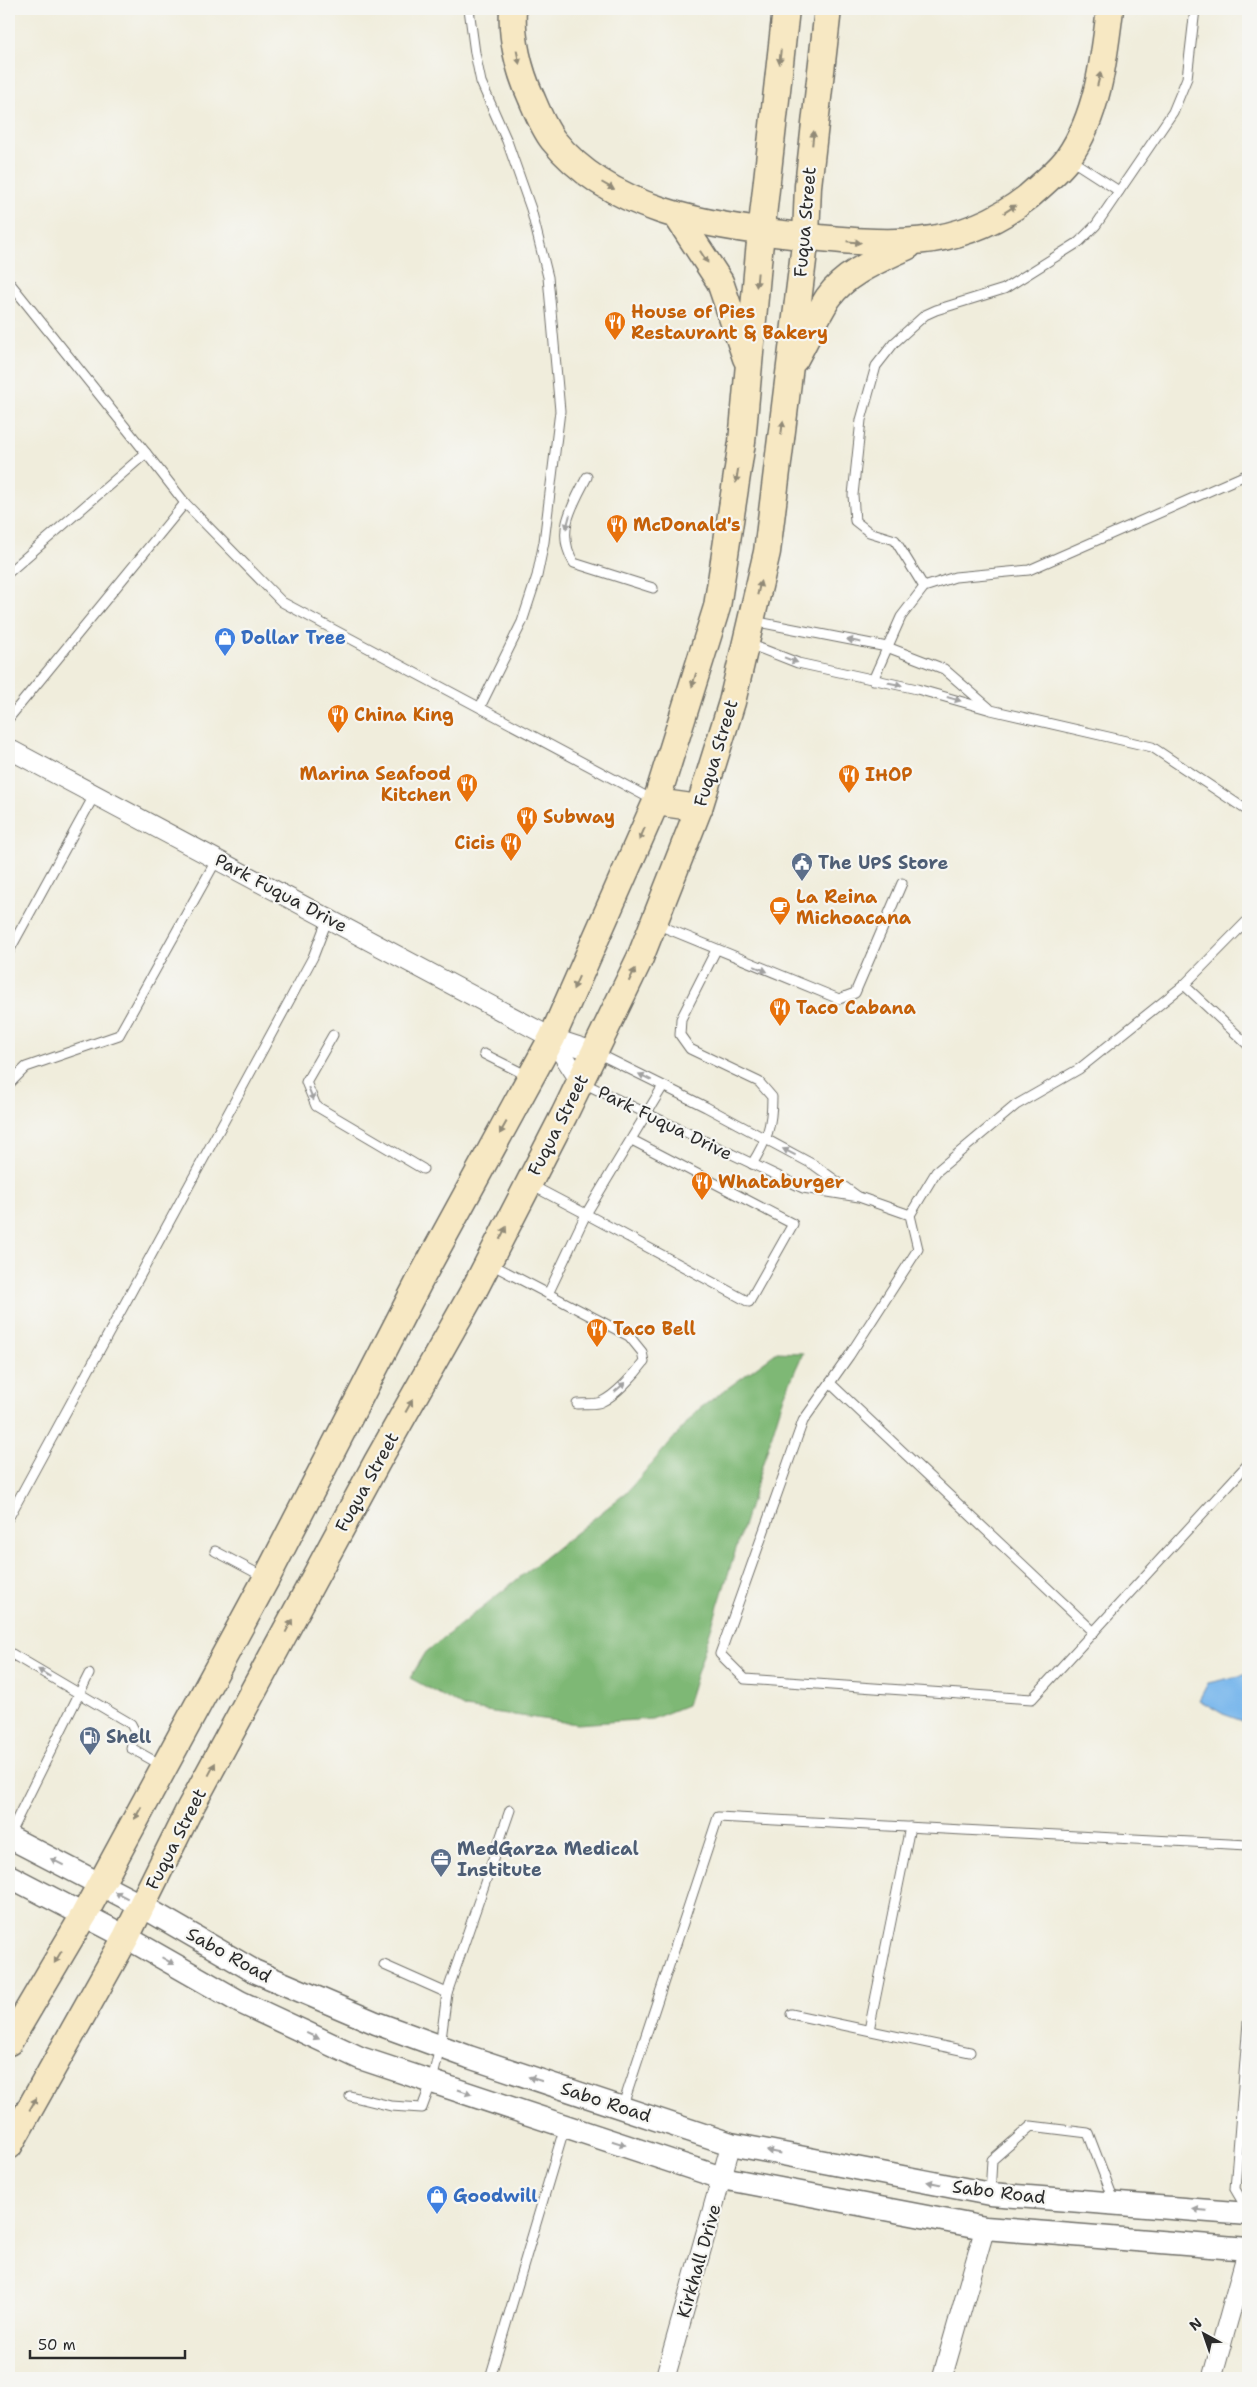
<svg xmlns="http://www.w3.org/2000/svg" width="1257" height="2387" font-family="'Shantell Sans',sans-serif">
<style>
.forest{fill:#7eb875;stroke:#547250}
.water{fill:#79b7ec;stroke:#52718c}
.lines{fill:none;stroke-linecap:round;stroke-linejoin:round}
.service-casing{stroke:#706f69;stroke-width:11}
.minor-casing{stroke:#706f69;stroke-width:21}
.tertiary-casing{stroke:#706f69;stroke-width:25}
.secondary-casing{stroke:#706f69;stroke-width:29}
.service{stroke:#fff;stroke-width:9}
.minor{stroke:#fff;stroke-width:19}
.tertiary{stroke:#fff;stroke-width:22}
.secondary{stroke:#f7e8c3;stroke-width:26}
.oneway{fill:#918a77}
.oneway2{fill:#a0a0a0}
.labels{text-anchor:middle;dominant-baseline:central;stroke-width:4.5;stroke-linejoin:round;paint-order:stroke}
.street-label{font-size:18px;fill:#2b2b2b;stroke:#f6f6f2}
.food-label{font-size:18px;font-weight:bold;fill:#c56008;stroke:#f6f6f2;text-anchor:start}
.shop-label{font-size:18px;font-weight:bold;fill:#366cbe;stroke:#f6f6f2;text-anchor:start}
.service-label{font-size:18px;font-weight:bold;fill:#4e5e75;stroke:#f6f6f2;text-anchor:start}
</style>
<rect width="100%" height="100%" fill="#f6f6f2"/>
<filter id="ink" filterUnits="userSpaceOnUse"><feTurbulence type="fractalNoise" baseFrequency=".02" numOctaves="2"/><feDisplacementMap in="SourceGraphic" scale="10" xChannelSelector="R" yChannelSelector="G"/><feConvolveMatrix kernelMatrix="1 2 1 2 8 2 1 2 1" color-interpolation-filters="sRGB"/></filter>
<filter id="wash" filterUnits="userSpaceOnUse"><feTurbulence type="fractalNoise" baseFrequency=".0096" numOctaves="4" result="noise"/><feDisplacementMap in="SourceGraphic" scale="20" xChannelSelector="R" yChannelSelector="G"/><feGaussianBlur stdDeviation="1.12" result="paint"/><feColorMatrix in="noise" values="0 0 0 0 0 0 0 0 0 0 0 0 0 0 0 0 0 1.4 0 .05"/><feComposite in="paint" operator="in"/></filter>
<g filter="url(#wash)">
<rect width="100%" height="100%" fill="#f0eddc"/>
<!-- forest -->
<polygon class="forest" points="777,1352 803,1353 784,1396 687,1705 652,1719 577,1724 465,1708 410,1678 426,1652 627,1492 699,1409"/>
<!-- water -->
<polygon class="water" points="1248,1674 1248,1723 1223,1714 1199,1700 1208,1683"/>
</g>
<g filter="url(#ink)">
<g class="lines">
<!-- service casing -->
<g class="service-casing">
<g id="service">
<polyline points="469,9 475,53 481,82 507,141 531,209 548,277 560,411 544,542 537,576 522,622 480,707"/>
<polyline points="1071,160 1119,191"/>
<polyline points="9,282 146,453 9,572"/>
<polyline points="146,453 185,503"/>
<path d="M587,477C572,506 555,532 574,563L653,588"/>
<polyline points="924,587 895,540 869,532 855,521 853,495 861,420 876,366 894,343 925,315 936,310 1004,289 1079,242 1096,225 1173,112 1187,78 1195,9"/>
<polyline points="753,621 887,647 944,669 989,708"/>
<polyline points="749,644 798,663 917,689 991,710 1152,747 1248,811"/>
<polyline points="873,680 901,617 924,587 955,577 1029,570 1248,474"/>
<polyline points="9,718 185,503 282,602 653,800"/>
<polyline points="656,924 839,999 855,993 902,883"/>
<path d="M716,950L681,1019L680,1035L690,1049L759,1082L772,1097C772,1126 767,1140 752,1164"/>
<polyline points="9,951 95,794"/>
<polyline points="1184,985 1248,1045"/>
<polyline points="333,1035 306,1082 316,1106 423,1169"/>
<polyline points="597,1053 706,1107 814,1165 857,1196"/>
<polyline points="484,1054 528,1076"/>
<polyline points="583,1083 803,1188 859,1197 910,1215 918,1249 849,1356 803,1421 720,1654 745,1679 1032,1699 1248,1464"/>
<polyline points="9,1084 26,1067 119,1035 217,859"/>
<polyline points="632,1140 793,1224 749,1302 586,1214 663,1086"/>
<polyline points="531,1185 586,1214 548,1294"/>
<polyline points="910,1215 936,1172 1016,1105 1079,1069 1184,985 1248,920"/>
<path d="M489,1263L629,1336L642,1352L644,1362C635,1374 615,1396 601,1402C594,1405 584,1403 577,1404"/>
<polyline points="830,1383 1094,1632"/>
<polyline points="9,1517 313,957 328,918"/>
<polyline points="215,1551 264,1577"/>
<polyline points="9,1654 12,1654 131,1724 135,1732 131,1748 163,1766"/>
<polyline points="9,1835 89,1674"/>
<polyline points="384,1965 447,1993"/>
<polyline points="791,2014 970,2052"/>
<polyline points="1248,2022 1235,2189 1248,2211"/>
<polyline points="869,2030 910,1827"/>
<polyline points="350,2096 391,2106 422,2108 432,2081 440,2047 447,1993 510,1810"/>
<polyline points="622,2108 718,1817 1248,1845"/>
<polyline points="990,2194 992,2160 1031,2126 1088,2133 1115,2203"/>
<polyline points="490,2378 565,2126"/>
</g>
</g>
<!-- minor casing -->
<g class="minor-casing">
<g id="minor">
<polyline points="9,749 552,1038 595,1052"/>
<polyline points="552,1038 580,1081"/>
<polyline points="665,2378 731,2144"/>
<polyline points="942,2378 985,2228"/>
<polyline points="1212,2378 1248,2249"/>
</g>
</g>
<!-- tertiary casing -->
<g class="tertiary-casing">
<g id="tertiary">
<polyline points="9,1837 142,1906 254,1971 376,2023 469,2057 731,2144 990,2194 1248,2214"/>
<polyline points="9,1876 126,1937 240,2002 360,2058 722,2178 985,2228 1248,2249"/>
</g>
</g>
<!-- secondary casing -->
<g class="secondary-casing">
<g id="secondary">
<path d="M513,9C511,38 519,71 531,97C537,111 543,127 553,140C609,210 707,226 792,235C878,244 955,255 1028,197C1041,185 1058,172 1068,158C1098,115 1104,59 1110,9"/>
<polyline points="677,216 720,282 746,358"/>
<path d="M795,359C806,339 816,317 828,298C846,272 881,259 908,246"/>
<polyline points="656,802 699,808"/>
<polyline points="9,2042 84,1915 266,1579 421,1278 552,1038 656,802 717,607 742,442 759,252 786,9"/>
<polyline points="9,2146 126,1937 189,1810 377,1462 473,1292 564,1115 640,958 699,808 732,702 767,552 806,236 808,186 828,9"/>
</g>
</g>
<!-- service -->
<use href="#service" class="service"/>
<!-- minor -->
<use href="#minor" class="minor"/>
<!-- tertiary -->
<use href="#tertiary" class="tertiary"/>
<!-- secondary -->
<use href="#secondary" class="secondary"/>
</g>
<!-- one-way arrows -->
<defs><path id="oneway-solid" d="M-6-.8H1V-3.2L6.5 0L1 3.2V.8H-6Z" transform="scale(1.25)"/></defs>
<g class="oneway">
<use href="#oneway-solid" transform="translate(518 57) rotate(78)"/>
<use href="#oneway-solid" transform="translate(780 57) rotate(96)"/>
<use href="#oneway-solid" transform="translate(1099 79) rotate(-76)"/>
<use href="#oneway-solid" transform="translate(813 138) rotate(-84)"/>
<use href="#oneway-solid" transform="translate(608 186) rotate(30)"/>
<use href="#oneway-solid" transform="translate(1010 209) rotate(-33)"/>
<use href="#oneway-solid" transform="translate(854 242) rotate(6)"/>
<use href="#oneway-solid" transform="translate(704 257) rotate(57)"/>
<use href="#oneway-solid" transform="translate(757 280) rotate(95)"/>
<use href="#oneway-solid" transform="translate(782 428) rotate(-83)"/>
<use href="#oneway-solid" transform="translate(737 476) rotate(99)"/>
<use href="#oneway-solid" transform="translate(759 588) rotate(-77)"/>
<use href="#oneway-solid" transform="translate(694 680) rotate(107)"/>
<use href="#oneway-solid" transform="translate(642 834) rotate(114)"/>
<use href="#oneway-solid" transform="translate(632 975) rotate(-64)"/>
<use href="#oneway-solid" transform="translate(576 983) rotate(114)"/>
<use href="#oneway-solid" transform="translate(503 1128) rotate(119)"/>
<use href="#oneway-solid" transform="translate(503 1233) rotate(-63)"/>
<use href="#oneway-solid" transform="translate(409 1406) rotate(-61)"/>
<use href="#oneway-solid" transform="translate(289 1626) rotate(-62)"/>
<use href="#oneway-solid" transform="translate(212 1769) rotate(-62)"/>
<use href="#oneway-solid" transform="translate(138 1813) rotate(119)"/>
<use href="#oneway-solid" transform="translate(58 1957) rotate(121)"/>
<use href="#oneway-solid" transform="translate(33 2104) rotate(-61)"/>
</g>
<g class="oneway2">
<use href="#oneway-solid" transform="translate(568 522) rotate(105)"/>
<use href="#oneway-solid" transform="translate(854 641) rotate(-169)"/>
<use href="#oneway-solid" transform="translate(791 660) rotate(21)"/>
<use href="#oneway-solid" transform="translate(895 684) rotate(11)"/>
<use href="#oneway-solid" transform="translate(954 699) rotate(16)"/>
<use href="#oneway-solid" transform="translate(761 969) rotate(23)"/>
<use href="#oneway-solid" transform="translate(645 1077) rotate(-154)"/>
<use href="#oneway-solid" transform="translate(311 1094) rotate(68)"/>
<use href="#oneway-solid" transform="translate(789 1152) rotate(-153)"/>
<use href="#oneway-solid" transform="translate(620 1387) rotate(-41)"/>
<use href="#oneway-solid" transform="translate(44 1673) rotate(-149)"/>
<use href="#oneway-solid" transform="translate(57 1862) rotate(-153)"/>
<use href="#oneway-solid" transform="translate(121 1895) rotate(-153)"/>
<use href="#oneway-solid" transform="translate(168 1961) rotate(30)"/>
<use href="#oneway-solid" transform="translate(313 2036) rotate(25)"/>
<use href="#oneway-solid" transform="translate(535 2079) rotate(-162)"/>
<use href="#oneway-solid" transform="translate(465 2092) rotate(19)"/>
<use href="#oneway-solid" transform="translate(619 2143) rotate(18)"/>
<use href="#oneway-solid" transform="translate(774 2152) rotate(-169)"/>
<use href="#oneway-solid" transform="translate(934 2183) rotate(-169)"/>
<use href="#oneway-solid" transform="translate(1200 2210) rotate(-175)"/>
</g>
</g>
<!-- icons -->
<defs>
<g id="restaurant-pin" transform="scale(1.125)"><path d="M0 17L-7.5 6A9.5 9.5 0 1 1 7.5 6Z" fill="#e8710a" stroke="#f6f6f2"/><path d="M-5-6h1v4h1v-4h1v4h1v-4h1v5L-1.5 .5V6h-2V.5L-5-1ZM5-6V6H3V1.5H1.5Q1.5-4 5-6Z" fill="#fff"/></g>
<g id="shop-pin" transform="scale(1.125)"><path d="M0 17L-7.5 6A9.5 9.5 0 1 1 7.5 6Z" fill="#3f7fe0" stroke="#f6f6f2"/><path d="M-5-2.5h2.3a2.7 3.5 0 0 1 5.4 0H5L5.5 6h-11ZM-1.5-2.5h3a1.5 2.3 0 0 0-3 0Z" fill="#fff"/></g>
<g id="civic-pin" transform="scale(1.125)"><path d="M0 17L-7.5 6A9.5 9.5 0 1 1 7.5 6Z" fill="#5c6f8a" stroke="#f6f6f2"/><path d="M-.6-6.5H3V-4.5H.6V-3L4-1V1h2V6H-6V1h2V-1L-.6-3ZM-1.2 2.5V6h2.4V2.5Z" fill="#fff"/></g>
<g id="cafe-pin" transform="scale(1.125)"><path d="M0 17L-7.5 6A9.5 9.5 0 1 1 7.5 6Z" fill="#e8710a" stroke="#f6f6f2"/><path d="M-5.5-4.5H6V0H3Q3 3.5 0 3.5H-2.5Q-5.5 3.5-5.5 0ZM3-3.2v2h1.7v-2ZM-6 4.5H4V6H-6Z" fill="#fff"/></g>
<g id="fuel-pin" transform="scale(1.125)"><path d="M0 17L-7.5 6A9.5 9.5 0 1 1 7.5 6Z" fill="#5c6f8a" stroke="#f6f6f2"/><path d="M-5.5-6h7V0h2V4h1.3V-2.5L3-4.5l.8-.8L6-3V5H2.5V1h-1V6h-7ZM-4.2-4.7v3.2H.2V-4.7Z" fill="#fff"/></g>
<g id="office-pin" transform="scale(1.125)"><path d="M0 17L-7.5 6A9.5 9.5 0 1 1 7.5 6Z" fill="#5c6f8a" stroke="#f6f6f2"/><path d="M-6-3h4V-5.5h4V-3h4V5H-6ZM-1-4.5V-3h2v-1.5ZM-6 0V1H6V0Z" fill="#fff"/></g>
</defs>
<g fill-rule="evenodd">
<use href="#restaurant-pin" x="615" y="322"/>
<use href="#restaurant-pin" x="617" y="525"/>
<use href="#shop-pin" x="225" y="638"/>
<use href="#restaurant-pin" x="338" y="715"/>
<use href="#restaurant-pin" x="849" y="775"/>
<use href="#restaurant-pin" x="467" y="784"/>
<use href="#restaurant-pin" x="527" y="817"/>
<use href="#restaurant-pin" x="511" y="843"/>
<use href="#civic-pin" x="802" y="863"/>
<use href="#cafe-pin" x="780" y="907"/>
<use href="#restaurant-pin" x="780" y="1008"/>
<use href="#restaurant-pin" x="702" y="1182"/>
<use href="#restaurant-pin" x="597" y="1329"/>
<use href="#fuel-pin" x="90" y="1737"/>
<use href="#office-pin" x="441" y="1859"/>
<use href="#shop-pin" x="437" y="2196"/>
</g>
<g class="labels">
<!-- street labels -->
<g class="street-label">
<text transform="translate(805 222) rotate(-85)">Fuqua Street</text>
<text transform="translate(716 753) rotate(-73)">Fuqua Street</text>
<text transform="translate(281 893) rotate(28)">Park Fuqua Drive</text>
<text transform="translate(665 1123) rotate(26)">Park Fuqua Drive</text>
<text transform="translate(558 1125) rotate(-63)">Fuqua Street</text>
<text transform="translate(367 1482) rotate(-61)">Fuqua Street</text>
<text transform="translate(176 1839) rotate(-63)">Fuqua Street</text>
<text transform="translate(229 1955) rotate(29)">Sabo Road</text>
<text transform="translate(606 2102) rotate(18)">Sabo Road</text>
<text transform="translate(999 2192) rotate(7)">Sabo Road</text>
<text transform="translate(699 2261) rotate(-74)">Kirkhall Drive</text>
</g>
<!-- food labels -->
<g class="food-label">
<text x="631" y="312">House of Pies<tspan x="631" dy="21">Restaurant &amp; Bakery</tspan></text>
<text x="633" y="525">McDonald's</text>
<text x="354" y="715">China King</text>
<text x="451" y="774" text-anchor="end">Marina Seafood<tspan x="451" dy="21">Kitchen</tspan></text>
<text x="865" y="775">IHOP</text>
<text x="543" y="817">Subway</text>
<text x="495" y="843" text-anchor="end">Cicis</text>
<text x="796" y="897">La Reina<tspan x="796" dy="21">Michoacana</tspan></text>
<text x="796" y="1008">Taco Cabana</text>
<text x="718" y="1182">Whataburger</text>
<text x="613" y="1329">Taco Bell</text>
</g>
<!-- shop labels -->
<g class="shop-label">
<text x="241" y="638">Dollar Tree</text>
<text x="453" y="2196">Goodwill</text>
</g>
<!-- service labels -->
<g class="service-label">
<text x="818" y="863">The UPS Store</text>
<text x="106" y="1737">Shell</text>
<text x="457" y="1849">MedGarza Medical<tspan x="457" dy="21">Institute</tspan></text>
</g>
</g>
<!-- margin -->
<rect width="1257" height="2387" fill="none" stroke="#f6f6f2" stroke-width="30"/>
<!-- north arrow -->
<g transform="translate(1204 2334) rotate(320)" stroke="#f6f6f2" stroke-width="4" paint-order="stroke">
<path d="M0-4L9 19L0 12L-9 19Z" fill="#2b2b2b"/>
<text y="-8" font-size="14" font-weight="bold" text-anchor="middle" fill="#2b2b2b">N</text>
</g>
<!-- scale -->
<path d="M30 2350v8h155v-8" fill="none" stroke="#2b2b2b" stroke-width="2.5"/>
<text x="38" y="2350" font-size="15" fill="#2b2b2b" stroke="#f6f6f2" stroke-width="4" paint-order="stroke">50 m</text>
</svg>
